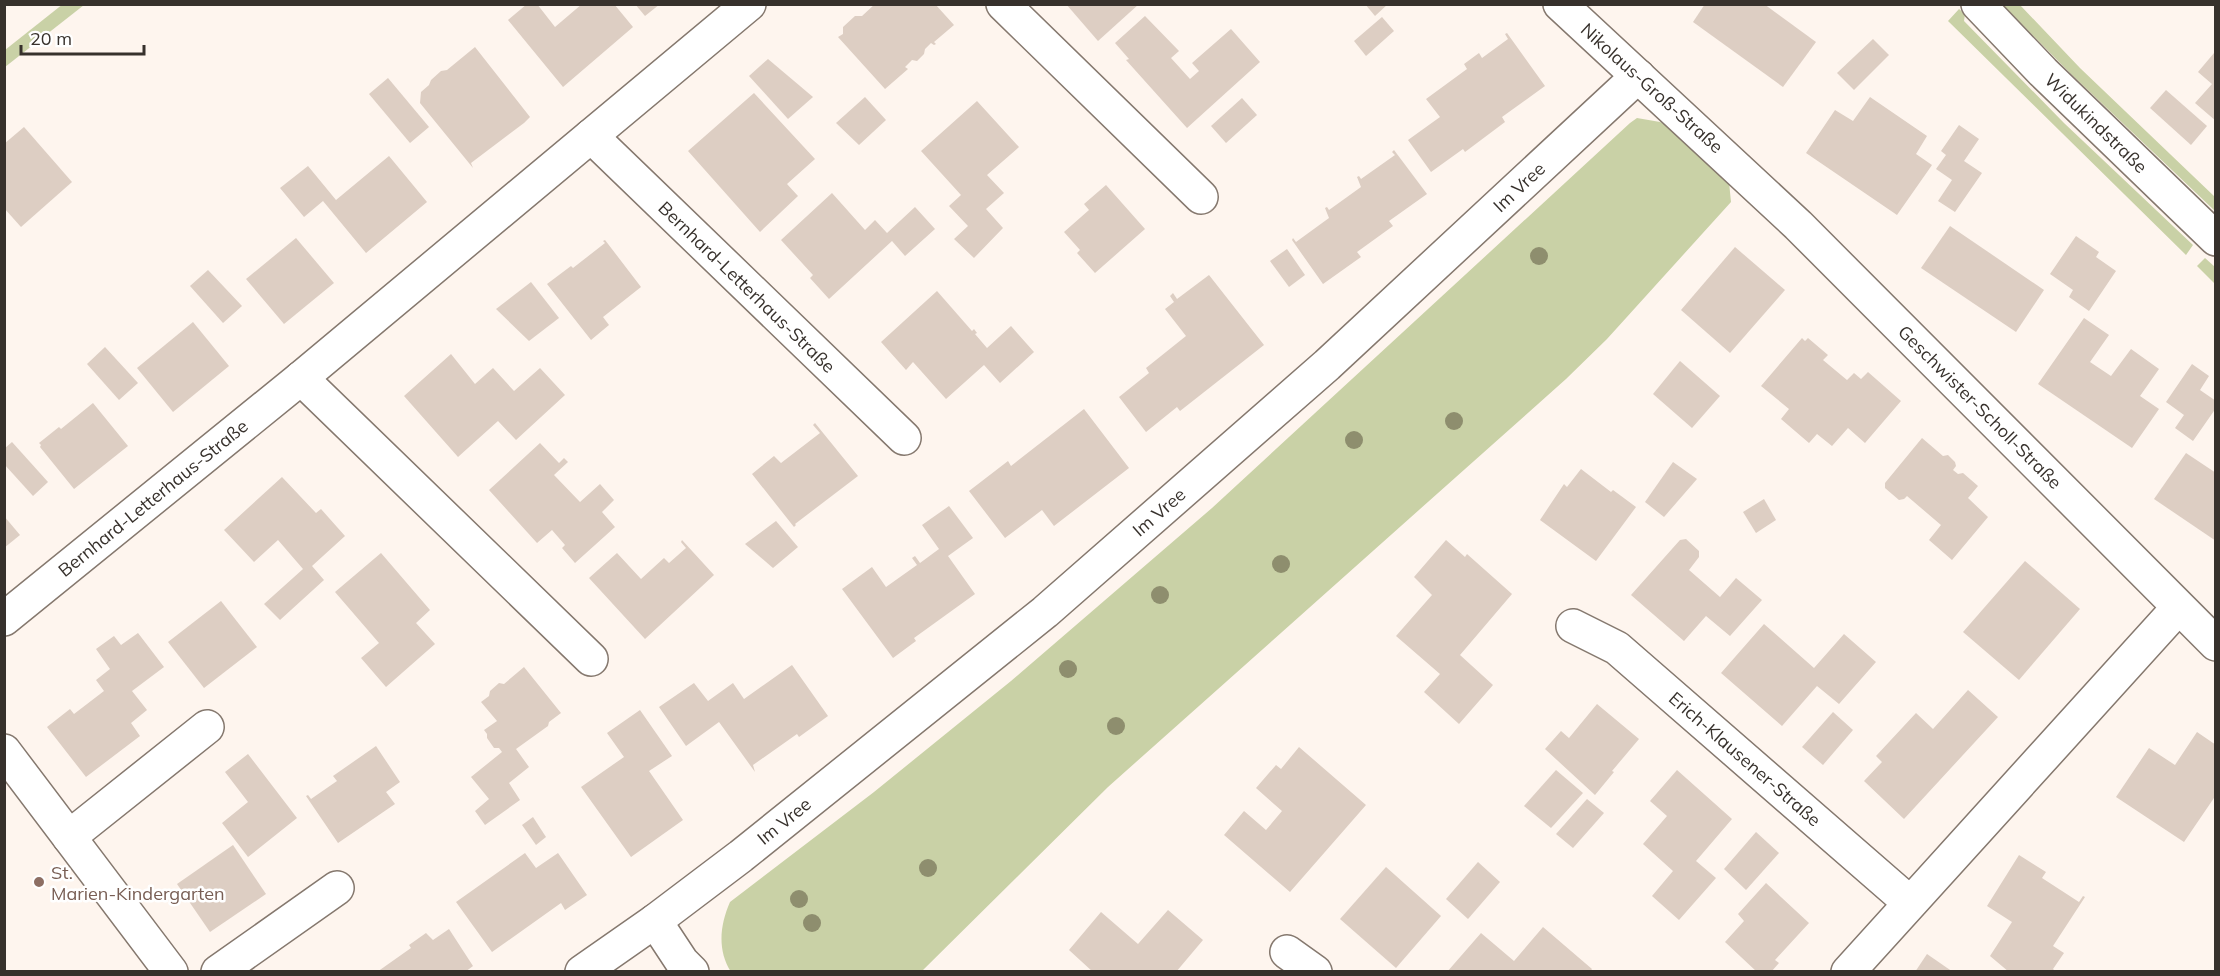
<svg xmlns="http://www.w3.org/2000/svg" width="2220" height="976" font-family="Mulish,sans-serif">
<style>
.green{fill:#c9d1a6}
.building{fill:#ddcec3}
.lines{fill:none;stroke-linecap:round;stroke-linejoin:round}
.minor-casing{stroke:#85786e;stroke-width:36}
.tertiary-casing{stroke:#85786e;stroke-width:36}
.minor{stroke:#fff;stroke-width:33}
.tertiary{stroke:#fff;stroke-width:33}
.tree{fill:#8e8e6e}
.education-dot{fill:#8d6e63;stroke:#fff;stroke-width:2}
.labels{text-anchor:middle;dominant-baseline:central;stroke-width:5;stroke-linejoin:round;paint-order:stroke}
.street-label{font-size:18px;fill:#37312c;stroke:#fff}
.education-label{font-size:18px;fill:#785e54;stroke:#fff;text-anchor:start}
</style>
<rect width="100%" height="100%" fill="#fef5ee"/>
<!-- green -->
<g class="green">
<polygon points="63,4 84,5 5,67 5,50"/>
<polygon points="2003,5 2020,5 2080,68 2215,197 2215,211 2071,74"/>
<polygon points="1959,9 1965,14 1964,21 2064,123 2193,245 2186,255 1948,21"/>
<path d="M1637,118L1660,122L1670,127L1729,182L1731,202L1607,339L1566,379L1108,787L922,971L731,972C717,950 720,925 730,902L874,792L1011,681L1212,508L1630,123Z"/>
<polygon points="2205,258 2215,267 2215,284 2197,266"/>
</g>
<!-- building -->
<g class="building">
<polygon points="527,4 537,4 555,27 582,4 614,4 633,27 563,87 508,20"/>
<polygon points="635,4 660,4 645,16"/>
<polygon points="875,4 935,4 954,25 934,42 936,44 934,45 931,43 925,49 924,54 917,61 912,60 905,67 908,69 885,89 838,37 843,34 843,27 855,16 862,16"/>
<polygon points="1066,4 1139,4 1098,41"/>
<polygon points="1365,4 1388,4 1375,16"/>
<polygon points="1705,4 1764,4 1816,42 1783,87 1693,22"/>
<polygon points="1145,16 1179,51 1171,58 1190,79 1199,71 1192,63 1231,29 1260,62 1187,128 1126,60 1129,59 1115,43"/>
<polygon points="1382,17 1394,31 1366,56 1354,41"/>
<polygon points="1507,33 1545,86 1502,117 1505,122 1465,152 1463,149 1431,172 1408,140 1440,117 1426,99 1467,69 1464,64 1479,53 1482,58 1508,39 1505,34"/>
<polygon points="1873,39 1889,55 1854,90 1837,73"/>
<polygon points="475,47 530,117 524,123 471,163 473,168 420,103 421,92 429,85 431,80 441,71 447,70"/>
<polygon points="2214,53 2216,55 2216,121 2195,103 2212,84 2198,72"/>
<polygon points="768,59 813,97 788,119 749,76"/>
<polygon points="388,78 429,127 410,143 369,94"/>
<polygon points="2166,90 2207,126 2191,145 2150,108"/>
<polygon points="754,93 815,159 787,184 798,196 760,232 688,151"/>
<polygon points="865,97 886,120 859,145 836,123"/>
<polygon points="1870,97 1927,136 1916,154 1932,165 1897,215 1806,153 1835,110 1853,121"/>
<polygon points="1242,98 1257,115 1226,143 1211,126"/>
<polygon points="977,101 1019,147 987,175 1004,193 986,209 1003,228 974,258 954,239 968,226 949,206 961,195 921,151"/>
<polygon points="1959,125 1979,139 1964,161 1982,173 1955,212 1938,201 1952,180 1936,169 1946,155 1941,151"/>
<polygon points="24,127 72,182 21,227 4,208 4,144"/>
<polygon points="1394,150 1427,194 1389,221 1393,226 1357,252 1361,257 1323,284 1292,240 1293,238 1296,242 1329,218 1325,208 1327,207 1329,210 1361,187 1357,177 1359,176 1361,179 1395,155 1392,152"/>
<polygon points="389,156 427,202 366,253 323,201 304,217 280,188 308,166 336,200"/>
<polygon points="1106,185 1145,229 1095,273 1077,253 1080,250 1064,232 1089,210 1084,204"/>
<polygon points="832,193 865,230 875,220 887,233 915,207 935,229 905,256 892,241 829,299 810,278 813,275 781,240"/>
<polygon points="1950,226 2044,290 2016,332 1921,268"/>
<polygon points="2076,236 2099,252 2096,257 2116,271 2089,311 2069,297 2073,290 2050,274"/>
<polygon points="296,238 334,283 284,324 246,279"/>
<polygon points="605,240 641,287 603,317 609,325 591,340 547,284 571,266 573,268 605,243 603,241"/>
<polygon points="1735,247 1785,290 1730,353 1681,310"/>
<polygon points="1287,249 1305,275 1289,287 1270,261"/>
<polygon points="208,270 242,306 223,323 190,286"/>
<polygon points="1209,275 1264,345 1180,411 1177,407 1146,432 1119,397 1149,373 1146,368 1186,336 1165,309 1174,302 1170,296 1173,293 1177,299"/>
<polygon points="531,282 559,318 529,341 496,309"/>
<polygon points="937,291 972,331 974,329 977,333 975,334 987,348 1011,326 1034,352 1000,383 984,365 946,399 913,362 906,370 881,342"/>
<polygon points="2084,318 2109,335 2090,362 2111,376 2131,349 2159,369 2140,396 2159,409 2132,448 2038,384"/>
<polygon points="193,322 229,366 173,412 137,368"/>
<polygon points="1802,338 1805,341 1808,338 1828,355 1823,360 1847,380 1854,373 1861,379 1868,372 1901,401 1865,443 1848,428 1832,446 1817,434 1809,443 1781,419 1789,409 1761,386"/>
<polygon points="105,347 138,383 119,400 87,364"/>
<polygon points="451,354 475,384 493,368 514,391 540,368 565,395 516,440 498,421 458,457 404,396"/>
<polygon points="1680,361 1720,396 1692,428 1653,394"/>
<polygon points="2192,364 2209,376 2200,390 2216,401 2216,408 2193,441 2175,428 2184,415 2166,402"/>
<polygon points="93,403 128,446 74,489 40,447 41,445 39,443 59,427 61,429"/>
<polygon points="1084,409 1129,468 1054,526 1042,510 1005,538 969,491 1008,461 1011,466"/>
<polygon points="815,423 858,476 795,524 796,525 794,527 752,474 774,456 781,463 820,433 813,425"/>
<polygon points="1922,438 1943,456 1948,455 1955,462 1956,466 1953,470 1958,474 1963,473 1978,486 1968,498 1988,517 1952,560 1929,540 1941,525 1907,496 1904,499 1899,500 1885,488 1885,483"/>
<polygon points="12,442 48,482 33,496 4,464 4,449"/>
<polygon points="540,443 559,463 564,458 568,462 554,475 580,502 600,484 614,500 602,512 615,527 575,563 562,548 565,545 552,530 537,543 489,490"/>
<polygon points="2186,453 2216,473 2216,541 2154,499"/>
<polygon points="1673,462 1697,479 1664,517 1645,502"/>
<polygon points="1581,469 1611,492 1613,490 1636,507 1596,561 1540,520 1564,484 1567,487"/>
<polygon points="282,477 316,513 321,509 345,536 312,566 324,580 280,620 264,604 303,569 278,540 254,562 224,530"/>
<polygon points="1764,499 1776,520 1756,533 1743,512"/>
<polygon points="949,506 973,538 948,556 975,594 914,638 916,641 893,658 842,589 872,567 886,587 917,565 912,558 915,556 920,563 939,549 922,525"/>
<polygon points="4,516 20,535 4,548"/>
<polygon points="776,521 798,547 773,568 745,544"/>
<polygon points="1686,539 1699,551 1699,557 1689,570 1720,597 1736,578 1762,600 1730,636 1706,616 1684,641 1631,595 1680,540"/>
<polygon points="682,540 714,575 645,639 589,578 617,553 641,579 664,558 669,563 686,548 681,542"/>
<polygon points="1446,540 1465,557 1467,554 1512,594 1460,655 1493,685 1459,724 1424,692 1440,674 1396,636 1432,595 1414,577"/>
<polygon points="381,553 430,610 416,623 435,644 386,687 361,658 379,643 335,592"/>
<polygon points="2025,561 2080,609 2019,680 1963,632"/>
<polygon points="221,601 257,647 204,688 168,642"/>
<polygon points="1764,624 1814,668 1844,634 1876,662 1839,704 1817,686 1782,726 1721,673"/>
<polygon points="138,633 164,667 132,691 147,710 131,723 140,736 86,777 47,727 70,709 74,714 104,691 96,680 110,669 96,649 114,636 121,645"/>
<polygon points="792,665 828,716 799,737 797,734 753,765 755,772 719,722 686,746 659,707 694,683 708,701 733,683 744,699"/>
<polygon points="524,667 561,713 549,722 548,726 516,749 529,767 509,783 520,800 485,825 475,811 489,799 471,777 502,752 499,748 494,748 487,738 487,734 484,730 497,721 481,702 489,696 490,691 499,683 504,684"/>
<polygon points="1968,690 1998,717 1904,819 1864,781 1882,762 1876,756 1916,713 1933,729"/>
<polygon points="1597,704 1639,739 1612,771 1614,772 1595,795 1545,749 1561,731 1569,738"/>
<polygon points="640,710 672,756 649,771 683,820 631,857 581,787 624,757 607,733"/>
<polygon points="1833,712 1853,730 1823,765 1802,747"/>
<polygon points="2197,732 2216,745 2216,795 2184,842 2116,797 2149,748 2175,765"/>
<polygon points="376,746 400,782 386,792 395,804 338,843 306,796 308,795 311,799 337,781 333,776"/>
<polygon points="1299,747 1366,805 1290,892 1224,835 1244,811 1266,830 1282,811 1256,788 1276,765 1281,769"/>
<polygon points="248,754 297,818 248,857 222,823 248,802 225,772"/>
<polygon points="1556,770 1583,793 1551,828 1524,806"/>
<polygon points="1677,770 1732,819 1696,861 1716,878 1679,920 1652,896 1673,871 1643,844 1667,816 1650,801"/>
<polygon points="1587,799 1604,813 1573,848 1556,834"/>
<polygon points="533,817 546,837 536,845 522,825"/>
<polygon points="1756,832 1779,853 1746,890 1724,869"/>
<polygon points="233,845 266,894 210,932 177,884"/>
<polygon points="525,853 536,868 558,853 587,895 565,910 561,903 492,952 456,902"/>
<polygon points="2019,855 2046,872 2042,878 2079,902 2083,896 2085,897 2053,946 2064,953 2053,969 2056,972 2009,972 1990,956 2012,922 1987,906"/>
<polygon points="1478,862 1500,882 1468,919 1446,899"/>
<polygon points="1386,867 1441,916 1396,968 1340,919"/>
<polygon points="1766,883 1809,923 1775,960 1779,963 1771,972 1757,972 1725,942 1744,921 1738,914"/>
<polygon points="1168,910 1203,940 1176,972 1093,972 1069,950 1101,912 1138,944"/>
<polygon points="1543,927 1592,969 1590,972 1447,972 1481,933 1514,961"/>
<polygon points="449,929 473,966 465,972 377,972 411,948 409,945 426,933 433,940"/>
<polygon points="1927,954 1953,972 1915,972"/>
</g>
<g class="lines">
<!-- minor casing -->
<g class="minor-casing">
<g id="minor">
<polyline points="1003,4 1201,197"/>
<polyline points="1560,4 1798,225 2216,644"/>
<polyline points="591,136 904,438"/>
<polyline points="301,378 591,659"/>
<polyline points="4,619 301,378 749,4"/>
<polyline points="1573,626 1617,648 1910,903"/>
<polyline points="4,751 171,972"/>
<polyline points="69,837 207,727"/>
<polyline points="655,921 682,962 692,972"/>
<polyline points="1287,952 1315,972"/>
<polyline points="218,972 337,888"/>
<polyline points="582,972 655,921 741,856 1045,612 1327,365 1638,76"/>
<polyline points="1848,972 2178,608"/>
</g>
</g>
<!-- tertiary casing -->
<g class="tertiary-casing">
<polyline id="tertiary" points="1978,4 2043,72 2216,239"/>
</g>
<!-- minor -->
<use href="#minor" class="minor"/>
<!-- tertiary -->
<use href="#tertiary" class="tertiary"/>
</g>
<!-- trees -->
<g class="tree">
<circle cx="1539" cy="256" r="9"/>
<circle cx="1454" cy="421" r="9"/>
<circle cx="1354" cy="440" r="9"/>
<circle cx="1281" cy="564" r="9"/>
<circle cx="1160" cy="595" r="9"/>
<circle cx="1068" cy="669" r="9"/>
<circle cx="1116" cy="726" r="9"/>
<circle cx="928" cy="868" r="9"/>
<circle cx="799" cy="899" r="9"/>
<circle cx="812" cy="923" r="9"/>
</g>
<!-- markers -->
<circle class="education-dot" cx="39" cy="882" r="6"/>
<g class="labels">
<!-- street labels -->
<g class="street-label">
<text transform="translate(1652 88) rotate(42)">Nikolaus-Groß-Straße</text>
<text transform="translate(2096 123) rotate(44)">Widukindstraße</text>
<text transform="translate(1519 187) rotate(-43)">Im Vree</text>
<text transform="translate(747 287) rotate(44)">Bernhard-Letterhaus-Straße</text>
<text transform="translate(1980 407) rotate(45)">Geschwister-Scholl-Straße</text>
<text transform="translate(153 498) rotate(-39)">Bernhard-Letterhaus-Straße</text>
<text transform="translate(1159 512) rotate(-41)">Im Vree</text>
<text transform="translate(1745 759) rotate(41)">Erich-Klausener-Straße</text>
<text transform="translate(784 821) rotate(-39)">Im Vree</text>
</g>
<!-- education labels -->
<g class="education-label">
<text x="51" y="872">St.<tspan x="51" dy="21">Marien-Kindergarten</tspan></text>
</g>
</g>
<!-- border -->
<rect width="2220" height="976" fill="none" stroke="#37312c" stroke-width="12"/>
<!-- scale -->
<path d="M21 45v9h123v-9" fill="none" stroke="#37312c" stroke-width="3"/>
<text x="30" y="45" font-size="18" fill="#37312c" stroke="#ffffff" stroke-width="4.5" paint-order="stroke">20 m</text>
</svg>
